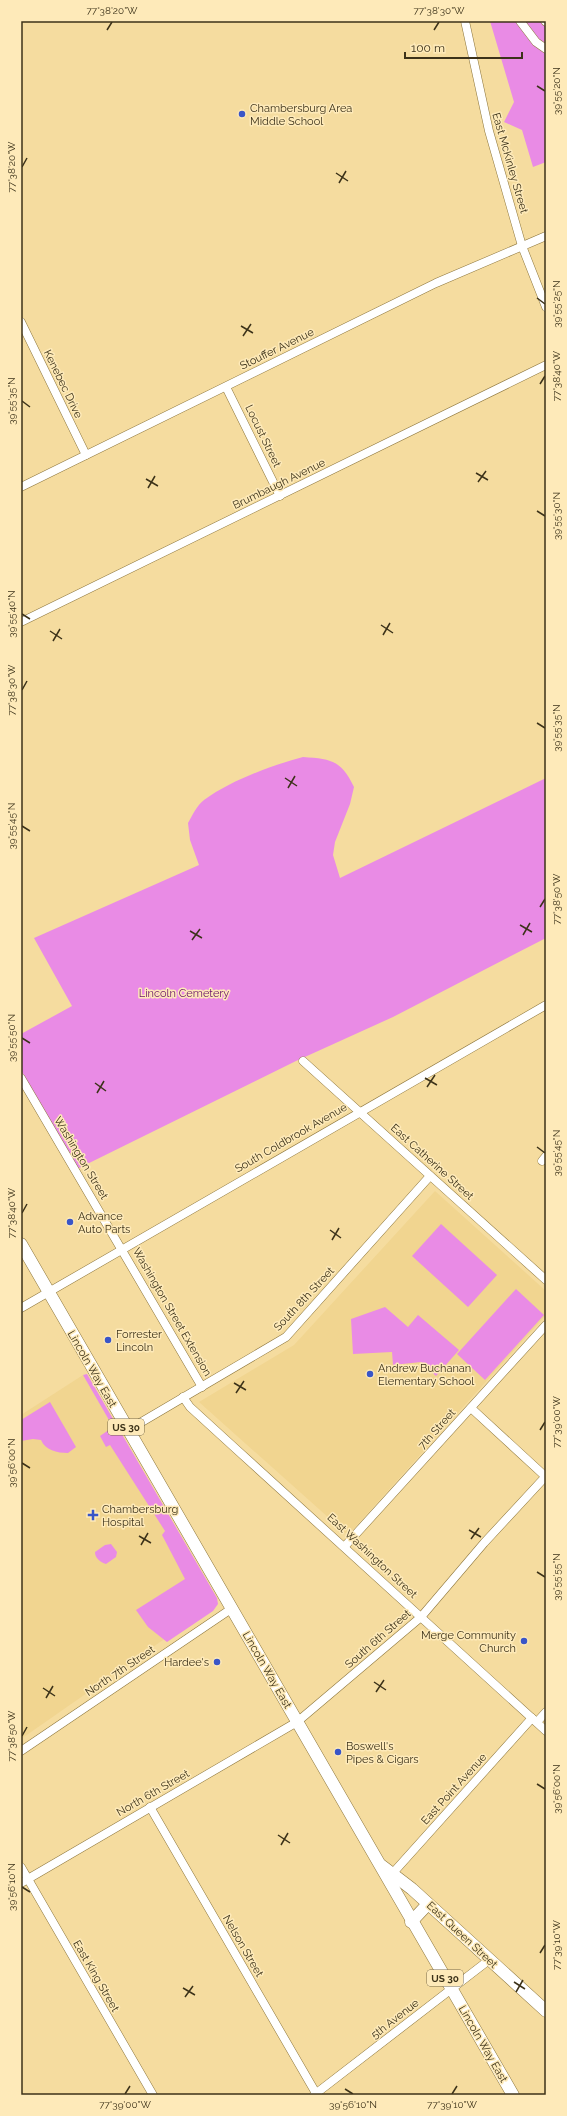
<svg xmlns="http://www.w3.org/2000/svg" width="567" height="2116" font-family="Raleway,sans-serif">
<style>
.built{fill:#f1d590}
.green{fill:#e98be5}
.lines{fill:none;stroke-linecap:round;stroke-linejoin:round}
.minor-casing{stroke:#8e773d;stroke-width:9}
.highway-casing{stroke:#8e773d;stroke-width:13}
.minor{stroke:#fff;stroke-width:8}
.highway{stroke:#fff;stroke-width:12}
.ticks{fill:none;stroke:#3c3219;stroke-width:1.5}
.poi-dot{fill:#3955c7;stroke:#feeab9;stroke-width:1.5}
.labels{text-anchor:middle;dominant-baseline:central;stroke-width:3;stroke-linejoin:round;paint-order:stroke}
.shield{fill:#feeab9;stroke:#766949;stroke-width:1}
.shield-label{font-size:10px;font-weight:bold;fill:#3c3219}
.poi-label{font-size:11px;fill:#3c3219;stroke:#feeab9;text-anchor:start}
.street-label{font-size:11px;fill:#3c3219;stroke:#feeab9}
.park-label{font-size:11px;fill:#691069;stroke:#feeab9}
.neatline{fill:none;stroke:#3c3219;stroke-width:1.5}
.ticks-label{font-size:10px;text-anchor:middle;fill:#3c3219}
</style>
<rect width="100%" height="100%" fill="#f5dc9f"/>
<!-- built -->
<g class="built">
<polygon points="435,1191 546,1291 546,1315 348,1535 199,1402 294,1345"/>
<polygon points="83,1375 216,1603 21,1739 21,1415"/>
</g>
<!-- green -->
<g class="green">
<polygon points="490,21 546,21 546,162 533,167 522,130 504,122 514,102"/>
<path d="M303,757C331,759 341,760 354,787L350,804L335,842L333,855L340,878L546,778V938L393,1017L296,1061L77,1169L21,1070V1034L72,1006L34,938L199,865L190,840L188,823C192,816 197,805 204,800C232,780 270,766 303,757Z"/>
<polygon points="441,1224 497,1275 468,1307 412,1256"/>
<polygon points="516,1289 544,1315 485,1380 457,1354"/>
<polygon points="385,1307 408,1327 418,1315 459,1350 436,1376 421,1362 393,1365 392,1352 353,1354 351,1319"/>
<polygon points="87,1374 217,1598 218,1604 213,1611 167,1642 148,1627 136,1610 185,1579 162,1535 165,1531 110,1445 106,1447 100,1436 113,1427 83,1375"/>
<path d="M50,1402L76,1447L68,1453C57,1453 45,1450 41,1440L33,1439L21,1441V1420Z"/>
<path d="M111,1544L117,1552L116,1557L106,1564C100,1562 95,1558 95,1552L105,1545Z"/>
</g>
<g class="lines">
<!-- minor casing -->
<g class="minor-casing">
<g id="minor">
<polyline points="465,21 489,131 522,246 546,307"/>
<polyline points="520,21 536,42 546,49"/>
<polyline points="545,21 546,22"/>
<polyline points="21,322 86,455"/>
<polyline points="226,387 280,496"/>
<polyline points="21,487 436,283 546,236"/>
<polyline points="21,622 546,365"/>
<polyline points="303,1061 546,1280"/>
<polyline points="21,1078 202,1387"/>
<polyline points="542,1161 546,1156"/>
<polyline points="21,1308 546,1005"/>
<polyline points="183,1397 190,1407 236,1449 546,1731"/>
<polyline points="471,1408 546,1477"/>
<polyline points="128,1430 286,1337 430,1176"/>
<polyline points="345,1546 546,1325"/>
<polyline points="537,1722 546,1712"/>
<polyline points="21,1751 231,1609"/>
<polyline points="150,1807 317,2095"/>
<polyline points="21,1867 153,2095"/>
<polyline points="392,1874 532,1718"/>
<polyline points="21,1883 297,1722 421,1617 484,1543 546,1476"/>
<polyline points="314,2095 489,1960"/>
</g>
</g>
<!-- highway casing -->
<g class="highway-casing">
<g id="highway">
<polyline points="21,1244 513,2095"/>
<polyline points="382,1866 412,1889 546,2011"/>
<polyline points="411,1922 428,1904"/>
</g>
</g>
<!-- minor -->
<use href="#minor" class="minor"/>
<!-- highway -->
<use href="#highway" class="highway"/>
</g>
<!-- ticks -->
<path class="ticks" d="M107,30L112,22M434,30L439,22M537,86L545,91M22,167L27,158M336,173L348,181M339,183L346,171M537,298L545,304M241,326L253,333M243,336L251,324M540,384L545,376M22,401L30,407M476,473L488,480M146,479L158,486M478,482L486,471M148,488L155,476M537,511L545,516M22,614L30,619M381,625L393,633M50,631L62,639M383,635L390,623M53,641L60,629M22,690L27,681M537,723L545,728M285,778L297,786M288,788L295,776M22,826L30,831M540,907L545,899M520,925L532,932M190,931L202,938M523,935L530,923M192,940L200,929M22,1038L30,1043M425,1078L437,1085M95,1083L106,1091M427,1087L435,1075M97,1093L104,1081M537,1147L545,1153M22,1213L27,1204M330,1230L341,1238M332,1240L339,1228M234,1383L246,1390M236,1393L244,1381M540,1430L545,1422M22,1463L30,1468M469,1530L481,1537M139,1536L151,1543M471,1539L479,1528M141,1545L148,1533M537,1572L545,1577M374,1682L386,1690M43,1688L55,1696M376,1692L384,1680M46,1698L53,1686M22,1736L27,1727M537,1784L545,1789M278,1835L290,1843M281,1845L288,1833M22,1887L30,1892M540,1953L545,1945M514,1982L525,1989M183,1988L195,1995M516,1992L523,1980M185,1997L193,1986M345,2089L353,2094M125,2094L130,2086M452,2094L457,2086"/>
<!-- markers -->
<g class="poi-dot">
<circle cx="242" cy="114" r="4"/>
<circle cx="70" cy="1222" r="4"/>
<circle cx="108" cy="1340" r="4"/>
<circle cx="370" cy="1374" r="4"/>
<path d="M91 1509h4v4h4v4h-4v4h-4v-4h-4v-4h4z"/>
<circle cx="524" cy="1641" r="4"/>
<circle cx="217" cy="1662" r="4"/>
<circle cx="338" cy="1752" r="4"/>
</g>
<g class="labels">
<!-- shield labels -->
<g class="shield">
<rect x="108" y="1419" width="36" height="16" rx="3"/>
<rect x="427" y="1970" width="36" height="16" rx="3"/>
</g>
<g class="shield-label">
<text x="126" y="1427">US 30</text>
<text x="445" y="1978">US 30</text>
</g>
<!-- poi labels -->
<g class="poi-label">
<text x="250" y="108">Chambersburg Area<tspan x="250" dy="13">Middle School</tspan></text>
<text x="78" y="1216">Advance<tspan x="78" dy="13">Auto Parts</tspan></text>
<text x="116" y="1334">Forrester<tspan x="116" dy="13">Lincoln</tspan></text>
<text x="378" y="1368">Andrew Buchanan<tspan x="378" dy="13">Elementary School</tspan></text>
<text x="102" y="1509">Chambersburg<tspan x="102" dy="13">Hospital</tspan></text>
<text x="516" y="1635" text-anchor="end">Merge Community<tspan x="516" dy="13">Church</tspan></text>
<text x="209" y="1662" text-anchor="end">Hardee's</text>
<text x="346" y="1746">Boswell's<tspan x="346" dy="13">Pipes &amp; Cigars</tspan></text>
</g>
<!-- street labels -->
<g class="street-label">
<text transform="translate(510 163) rotate(74)">East McKinley Street</text>
<text transform="translate(277 349) rotate(-26)">Stouffer Avenue</text>
<text transform="translate(63 384) rotate(64)">Kenebec Drive</text>
<text transform="translate(263 436) rotate(64)">Locust Street</text>
<text transform="translate(279 484) rotate(-26)">Brumbaugh Avenue</text>
<text transform="translate(291 1138) rotate(-30)">South Coldbrook Avenue</text>
<text transform="translate(81 1158) rotate(59)">Washington Street</text>
<text transform="translate(432 1162) rotate(42)">East Catherine Street</text>
<text transform="translate(304 1299) rotate(-47)">South 8th Street</text>
<text transform="translate(172 1312) rotate(60)">Washington Street Extension</text>
<text transform="translate(92 1369) rotate(60)">Lincoln Way East</text>
<text transform="translate(437 1429) rotate(-48)">7th Street</text>
<text transform="translate(372 1556) rotate(43)">East Washington Street</text>
<text transform="translate(378 1639) rotate(-41)">South 6th Street</text>
<text transform="translate(267 1670) rotate(60)">Lincoln Way East</text>
<text transform="translate(120 1671) rotate(-34)">North 7th Street</text>
<text transform="translate(454 1789) rotate(-48)">East Point Avenue</text>
<text transform="translate(153 1793) rotate(-30)">North 6th Street</text>
<text transform="translate(462 1935) rotate(43)">East Queen Street</text>
<text transform="translate(243 1946) rotate(60)">Nelson Street</text>
<text transform="translate(96 1976) rotate(60)">East King Street</text>
<text transform="translate(395 2019) rotate(-38)">5th Avenue</text>
<text transform="translate(483 2044) rotate(60)">Lincoln Way East</text>
</g>
<!-- park labels -->
<g class="park-label">
<text x="184" y="993">Lincoln Cemetery</text>
</g>
</g>
<!-- border -->
<rect width="567" height="2116" fill="none" stroke="#feeab9" stroke-width="44"/>
<!-- scale -->
<path d="M405 52v6h117v-6" fill="none" stroke="#3c3219" stroke-width="2"/>
<text x="411" y="52" font-size="12" fill="#3c3219" stroke="#feeab9" stroke-width="3" paint-order="stroke">100 m</text>
<rect x="22" y="22" width="523" height="2072" class="neatline"/>
<g class="ticks-label">
<text x="112" y="14">77°38'20"W</text>
<text x="439" y="14">77°38'30"W</text>
<text transform="translate(556 91) rotate(-90)" y="4">39°55'20"N</text>
<text transform="translate(11 167) rotate(-90)" y="4">77°38'20"W</text>
<text transform="translate(556 304) rotate(-90)" y="4">39°55'25"N</text>
<text transform="translate(556 376) rotate(-90)" y="4">77°38'40"W</text>
<text transform="translate(11 401) rotate(-90)" y="4">39°55'35"N</text>
<text transform="translate(556 516) rotate(-90)" y="4">39°55'30"N</text>
<text transform="translate(11 614) rotate(-90)" y="4">39°55'40"N</text>
<text transform="translate(11 690) rotate(-90)" y="4">77°38'30"W</text>
<text transform="translate(556 728) rotate(-90)" y="4">39°55'35"N</text>
<text transform="translate(11 826) rotate(-90)" y="4">39°55'45"N</text>
<text transform="translate(556 899) rotate(-90)" y="4">77°38'50"W</text>
<text transform="translate(11 1038) rotate(-90)" y="4">39°55'50"N</text>
<text transform="translate(556 1153) rotate(-90)" y="4">39°55'45"N</text>
<text transform="translate(11 1213) rotate(-90)" y="4">77°38'40"W</text>
<text transform="translate(556 1422) rotate(-90)" y="4">77°39'00"W</text>
<text transform="translate(11 1463) rotate(-90)" y="4">39°56'00"N</text>
<text transform="translate(556 1577) rotate(-90)" y="4">39°55'55"N</text>
<text transform="translate(11 1736) rotate(-90)" y="4">77°38'50"W</text>
<text transform="translate(556 1789) rotate(-90)" y="4">39°56'00"N</text>
<text transform="translate(11 1887) rotate(-90)" y="4">39°56'10"N</text>
<text transform="translate(556 1945) rotate(-90)" y="4">77°39'10"W</text>
<text x="125" y="2108">77°39'00"W</text>
<text x="353" y="2108">39°56'10"N</text>
<text x="452" y="2108">77°39'10"W</text>
</g>
</svg>
